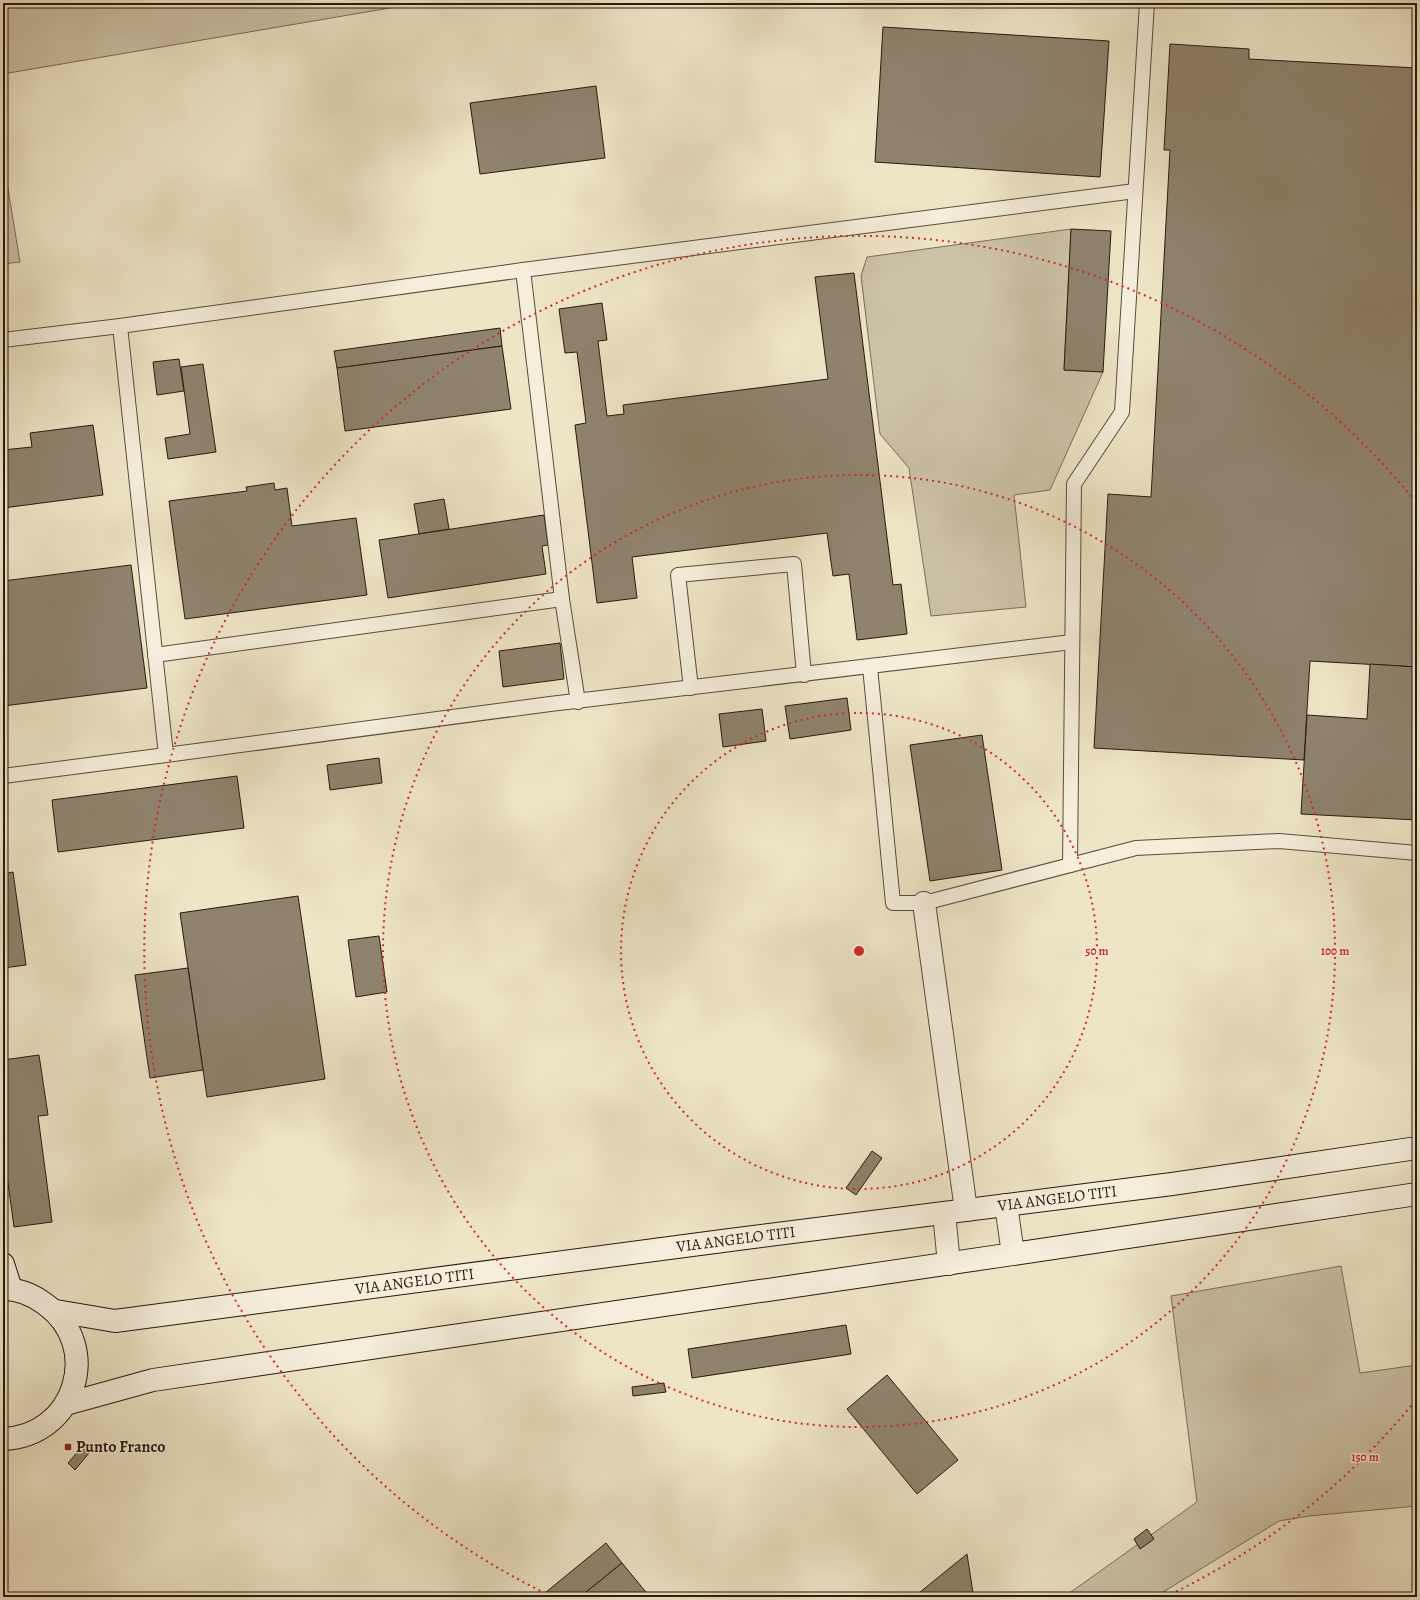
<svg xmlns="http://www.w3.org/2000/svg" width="1420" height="1600" font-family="Alegreya,serif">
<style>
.green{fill:#ccc2a8;stroke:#7a6e5b}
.building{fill:#8f836e;stroke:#28190e}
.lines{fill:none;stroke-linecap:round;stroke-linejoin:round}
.lane-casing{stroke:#5a4c3c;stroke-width:16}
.street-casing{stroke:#5a4c3c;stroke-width:24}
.secondary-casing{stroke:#28190e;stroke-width:24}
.lane{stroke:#f4eedb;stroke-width:14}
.street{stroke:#f4eedb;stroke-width:22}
.secondary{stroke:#f4eedb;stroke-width:22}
.ring{fill:none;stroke:#d62828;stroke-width:2;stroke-dasharray:2 4}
.poi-dot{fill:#8f2418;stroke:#f4eedb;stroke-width:1.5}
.labels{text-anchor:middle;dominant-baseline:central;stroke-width:3;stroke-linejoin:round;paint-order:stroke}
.street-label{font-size:16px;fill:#28190e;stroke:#f4eedb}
.poi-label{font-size:16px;font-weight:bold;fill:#28190e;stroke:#f4eedb;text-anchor:start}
.centre{fill:#d62828;stroke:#f4eedb;stroke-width:2}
.ring-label{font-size:12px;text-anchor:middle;font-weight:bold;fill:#d62828;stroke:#f4eedb;stroke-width:3;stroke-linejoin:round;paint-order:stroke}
</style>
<rect width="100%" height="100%" fill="#eee5c7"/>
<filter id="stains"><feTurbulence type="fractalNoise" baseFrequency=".005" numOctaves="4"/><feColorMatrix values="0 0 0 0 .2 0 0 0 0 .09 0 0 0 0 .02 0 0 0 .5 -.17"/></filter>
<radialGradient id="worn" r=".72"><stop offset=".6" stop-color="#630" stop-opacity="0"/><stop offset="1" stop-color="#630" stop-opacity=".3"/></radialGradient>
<!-- green -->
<g class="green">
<polygon points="3,3 419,3 3,74"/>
<polygon points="3,158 20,262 3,264"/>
<polygon points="1071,229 1064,370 1103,372 1050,490 1014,495 1026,607 931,616 909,468 880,434 861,276 867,257"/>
<polygon points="1341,1266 1360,1373 1417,1365 1417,1506 1309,1516 1279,1521 1155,1597 1064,1597 1197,1502 1171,1296"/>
</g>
<!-- building -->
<g class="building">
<polygon points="883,27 1109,41 1100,177 875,162"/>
<polygon points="1170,44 1249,49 1249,59 1417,68 1417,667 1310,661 1304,760 1094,748 1108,494 1151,497 1170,150 1164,150"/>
<polygon points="596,86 605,158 480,174 470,103"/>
<polygon points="1071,229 1111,231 1103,372 1064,370"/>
<polygon points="854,273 893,585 901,584 907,634 857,640 849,574 833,576 827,533 632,557 637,598 597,603 575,425 586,423 577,352 565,353 559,309 602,303 607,340 598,341 607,416 624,414 623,405 828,379 815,277"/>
<polygon points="500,328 502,346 337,368 334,351"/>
<polygon points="502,346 511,409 345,431 337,368"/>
<polygon points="179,359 184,391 157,395 153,362"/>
<polygon points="203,364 216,452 168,459 165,438 190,434 181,367"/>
<polygon points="93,425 103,495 3,508 3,450 32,447 30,433"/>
<polygon points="274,483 275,490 287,488 292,526 356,518 367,595 185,619 169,501 247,491 246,487"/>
<polygon points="444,499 449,529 419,534 414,504"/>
<polygon points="544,515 548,545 542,546 546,574 388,598 379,540"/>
<polygon points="131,565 147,688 3,706 3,581"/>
<polygon points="560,643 564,679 503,687 499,651"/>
<polygon points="1370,664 1417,667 1417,820 1301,814 1307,715 1367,719"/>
<polygon points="847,698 851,730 790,739 785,706"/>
<polygon points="762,709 766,741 723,747 719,714"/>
<polygon points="982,735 1002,870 930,881 910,745"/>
<polygon points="379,758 382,783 330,790 327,765"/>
<polygon points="237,776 244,828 58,852 52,800"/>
<polygon points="13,872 26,965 3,968 3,874"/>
<polygon points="298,896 325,1079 207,1097 180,913"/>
<polygon points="379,936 387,992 356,997 348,940"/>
<polygon points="188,968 203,1070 150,1078 135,975"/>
<polygon points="39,1055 48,1115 38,1116 52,1222 14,1227 3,1147 3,1060"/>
<polygon points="872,1151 882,1158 856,1195 846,1188"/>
<polygon points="846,1325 851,1354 692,1378 688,1349"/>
<polygon points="887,1375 958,1460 917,1494 847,1409"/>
<polygon points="664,1383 666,1392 633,1396 632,1387"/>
<polygon points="82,1447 89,1453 75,1470 68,1463"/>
<polygon points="1147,1529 1154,1539 1140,1549 1134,1539"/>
<polygon points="606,1543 622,1563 580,1597 540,1597"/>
<polygon points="967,1554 973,1593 968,1597 914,1597"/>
<polygon points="622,1563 650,1597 580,1597"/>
</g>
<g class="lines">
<!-- lane casing -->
<g class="lane-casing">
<g id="lane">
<polyline points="523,270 562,599 578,702"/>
<polyline points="3,340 120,326"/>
<polyline points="1072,642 550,704 166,755 120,326 523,270 1135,191"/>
<polyline points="155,655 562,599"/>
<polyline points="870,667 893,903 924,903 1136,848 1279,841 1417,853"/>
<polyline points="691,688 678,575 794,564 804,675"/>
<polyline points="3,776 166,755"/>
<polyline points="1070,865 1074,484 1122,412 1147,3"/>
</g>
</g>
<!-- street casing -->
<g class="street-casing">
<g id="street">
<polyline points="924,903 966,1210"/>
<polyline points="1006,1205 1013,1254"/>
<polyline points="944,1213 949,1264"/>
</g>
</g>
<!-- secondary casing -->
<g class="secondary-casing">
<g id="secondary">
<polyline points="3,1264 11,1289"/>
<path d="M3,1289C18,1289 33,1295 45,1304C104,1346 75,1437 3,1439"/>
<path id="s1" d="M56,1311L115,1321L730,1240L1172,1184L1417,1148"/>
<polyline points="66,1404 153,1380 1013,1254 1417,1194"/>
</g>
</g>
<!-- lane -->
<use href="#lane" class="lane"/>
<!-- street -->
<use href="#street" class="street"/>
<!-- secondary -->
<use href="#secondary" class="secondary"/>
</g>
<!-- distance rings -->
<g class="ring">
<circle cx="859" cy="951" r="238"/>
<circle cx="859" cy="951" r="476"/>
<path d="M1415 1401A715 715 0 0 1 1167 1596M551 1596A715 715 0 1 1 1415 501"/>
</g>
<!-- markers -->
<rect class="poi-dot" x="64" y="1443" width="8" height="8" rx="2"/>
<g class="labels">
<!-- street labels -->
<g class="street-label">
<text stroke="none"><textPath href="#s1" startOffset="1010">VIA ANGELO TITI</textPath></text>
<text stroke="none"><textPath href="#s1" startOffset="686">VIA ANGELO TITI</textPath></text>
<text stroke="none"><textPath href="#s1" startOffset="362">VIA ANGELO TITI</textPath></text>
</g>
<!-- poi labels -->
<g class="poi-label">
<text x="76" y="1447">Punto Franco</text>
</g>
</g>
<circle cx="859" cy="951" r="6" class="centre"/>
<g class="ring-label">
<text x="1097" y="955">50 m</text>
<text x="1335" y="955">100 m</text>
<text x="1365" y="1461">150 m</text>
</g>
<!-- margin -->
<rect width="1420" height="1600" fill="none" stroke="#eee5c7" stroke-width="16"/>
<rect x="4" y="4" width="1412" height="1592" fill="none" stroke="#28190e" stroke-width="2"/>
<rect x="8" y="8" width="1404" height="1584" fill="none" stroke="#28190e"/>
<rect width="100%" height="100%" filter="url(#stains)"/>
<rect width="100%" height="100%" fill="url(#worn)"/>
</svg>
